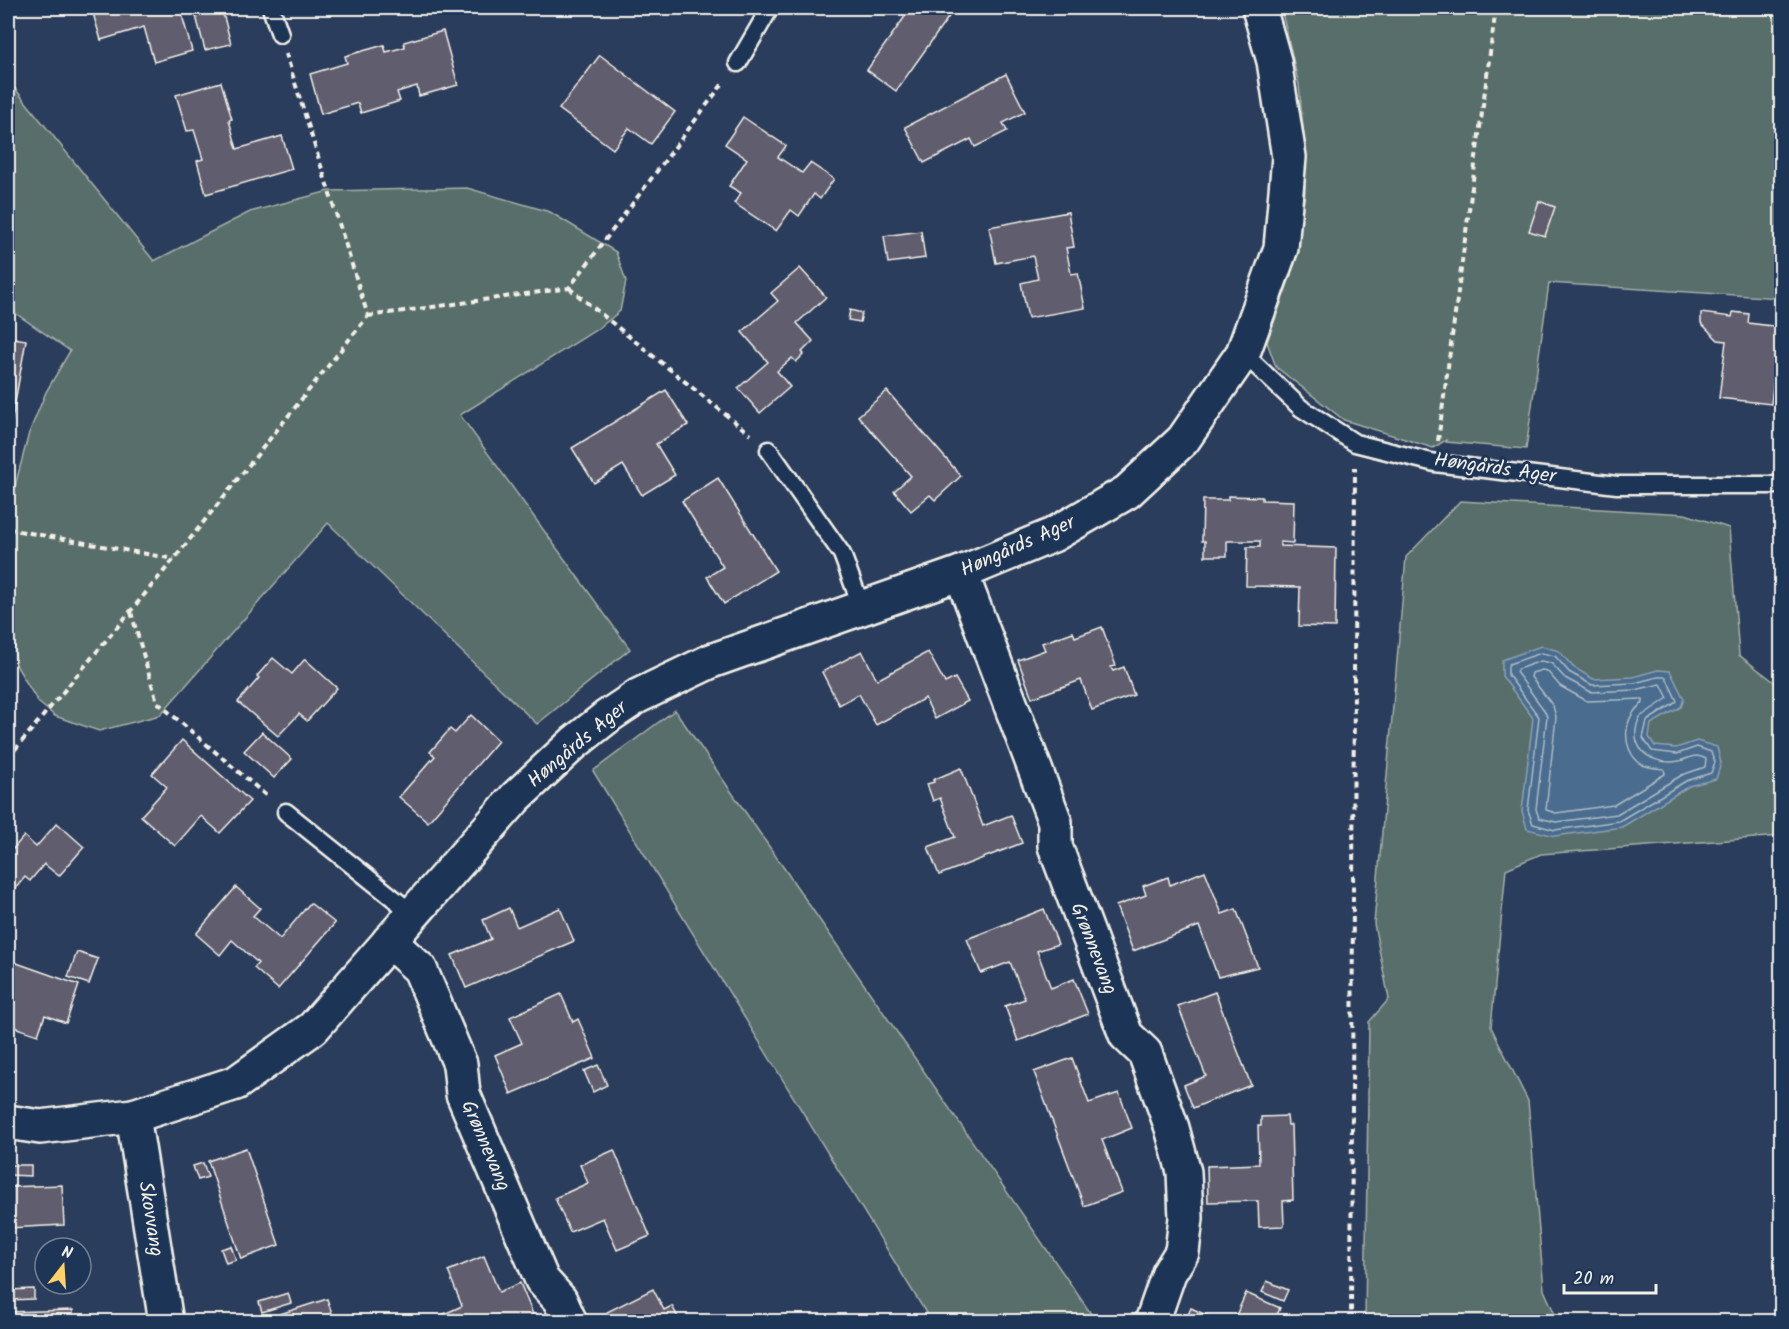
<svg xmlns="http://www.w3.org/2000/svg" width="1789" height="1329" font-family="Kalam,sans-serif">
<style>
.green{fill:#586e6a;stroke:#a6b0a9;stroke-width:1.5}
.water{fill:#486c8f;stroke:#8da1b3;stroke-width:1.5}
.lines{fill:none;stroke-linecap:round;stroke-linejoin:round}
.shore{stroke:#afbcc4;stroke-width:1.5}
.building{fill:#615d6e;stroke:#f4f1e8;stroke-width:1.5}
.lane-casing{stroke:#f4f1e8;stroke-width:21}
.street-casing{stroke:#f4f1e8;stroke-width:38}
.path{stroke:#f4f1e8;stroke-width:4;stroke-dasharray:6 4.5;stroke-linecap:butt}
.lane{stroke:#1d3557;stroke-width:16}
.street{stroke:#1d3557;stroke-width:33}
.labels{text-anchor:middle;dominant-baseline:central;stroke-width:6;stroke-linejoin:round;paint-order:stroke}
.street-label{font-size:20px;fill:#f4f1e8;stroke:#1d3557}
</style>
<rect width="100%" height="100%" fill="#2b3d5c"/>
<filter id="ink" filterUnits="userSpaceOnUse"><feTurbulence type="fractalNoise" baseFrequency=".0167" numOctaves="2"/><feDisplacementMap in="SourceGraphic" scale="12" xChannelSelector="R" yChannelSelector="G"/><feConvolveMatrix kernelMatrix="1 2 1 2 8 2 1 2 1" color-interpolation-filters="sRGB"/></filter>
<g filter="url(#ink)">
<!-- green -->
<g class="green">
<polygon points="1281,8 1781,8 1781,298 1549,283 1526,449 1446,442 1446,440 1433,448 1344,420 1276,367 1267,342 1291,275 1305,194 1304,138 1299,85"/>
<polygon points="8,80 154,261 250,212 329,191 467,188 550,212 616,252 626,281 620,311 599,328 460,415 630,649 537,724 328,523 160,715 99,731 55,716 38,702 16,665 8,578 8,528 15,486 29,433 46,392 70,351 8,308"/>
<polygon points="1460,501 1685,514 1729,528 1739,655 1781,687 1781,836 1541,854 1506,869 1491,1027 1528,1101 1544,1290 1558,1321 1365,1322 1369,1022 1389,999 1374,924 1406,557"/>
<polygon points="675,710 1096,1321 931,1321 593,771"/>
</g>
<!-- water -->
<polygon class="water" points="1541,646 1559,651 1573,667 1593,679 1633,677 1658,670 1670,671 1684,699 1681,707 1651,724 1649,737 1655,746 1676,748 1697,741 1717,747 1721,763 1716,779 1689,786 1622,827 1555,836 1527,829 1522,811 1533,718 1502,676 1502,660"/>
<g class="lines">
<!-- shore -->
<g class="shore">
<polygon points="1541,653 1555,656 1569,672 1592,685 1634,683 1658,677 1666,677 1677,701 1675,703 1647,721 1643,738 1652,751 1677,754 1697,747 1711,752 1715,762 1711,773 1686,781 1619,821 1555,830 1533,824 1528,810 1539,717 1508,675 1508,666 1509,664"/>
<path d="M1541,661L1551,663L1565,678L1591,692L1635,690L1661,684L1668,698L1640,717C1635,727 1634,738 1640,748C1648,760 1665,764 1679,761C1691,759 1693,752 1706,759L1705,767L1682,775L1617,814L1556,822L1539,818L1536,809L1547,716L1544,710L1516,672L1518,669Z"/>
<path d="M1542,670L1547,671L1560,686L1587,701L1643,699V703C1623,716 1620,749 1641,764C1648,768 1656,768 1664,769L1665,774L1614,805L1556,813L1546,810L1556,717L1553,706L1531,677L1532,673Z"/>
</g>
</g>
<!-- building -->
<g class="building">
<polygon points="99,8 180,8 192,51 154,62 144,27 101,40 92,10"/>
<polygon points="911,8 955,8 896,91 867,70"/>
<polygon points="222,9 231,44 205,50 196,16"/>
<polygon points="443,31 458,85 419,96 417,86 397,92 400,101 361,113 358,103 321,114 310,74 347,63 345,56 384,45 386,52 405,47 404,42"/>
<polygon points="600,55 675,112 651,144 629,128 613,149 559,109"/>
<polygon points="1006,74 1025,112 1003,123 1007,131 975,147 971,139 924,163 905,127"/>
<polygon points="221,82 232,119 229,120 237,149 282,136 292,169 206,194 197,161 203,159 194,130 187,131 176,95"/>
<polygon points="743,117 786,146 778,157 802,173 810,163 834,179 820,199 814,194 799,216 791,210 776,231 734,203 741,193 729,186 747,159 725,144"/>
<polygon points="1539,201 1555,207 1545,236 1529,231"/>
<polygon points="1068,212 1074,247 1066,248 1071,274 1078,273 1085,308 1028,318 1021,283 1038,279 1033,256 996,263 989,227"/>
<polygon points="921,231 925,258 888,263 884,236"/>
<polygon points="800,268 826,297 797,323 813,341 802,352 804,354 796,362 792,358 777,371 790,387 760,413 738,388 768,362 742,332 778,301 771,293"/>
<polygon points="850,310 862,313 860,322 848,320"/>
<polygon points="1733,312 1749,314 1748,323 1780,327 1771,404 1719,398 1726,341 1718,340 1701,323 1701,313 1732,317"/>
<polygon points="8,337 26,340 8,442"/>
<polygon points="666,390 688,425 656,444 675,475 642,495 623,465 594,483 572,448"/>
<polygon points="887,391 961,476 935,500 930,495 911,511 894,491 911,476 858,416"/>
<polygon points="718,478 776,571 724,604 707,577 723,567 682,501"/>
<polygon points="1228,496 1262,497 1262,500 1294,501 1293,543 1280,542 1280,546 1336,548 1335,627 1299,626 1300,587 1246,586 1247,547 1260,547 1260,541 1227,541 1227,556 1205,556 1205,541 1202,541 1203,500 1228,500"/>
<polygon points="1102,627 1116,666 1111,667 1113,671 1124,667 1134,695 1092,710 1081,680 1032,698 1018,660 1045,650 1042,643 1073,632 1075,637"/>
<polygon points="862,651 877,680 928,652 945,683 955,678 968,701 935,719 925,698 876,725 859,694 839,705 822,672"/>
<polygon points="273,658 292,674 305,659 337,688 307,721 299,714 278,736 238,702 259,678 257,676"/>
<polygon points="471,715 498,741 428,822 399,797 435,756 430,752 450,729 455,733"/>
<polygon points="262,732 292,759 274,778 244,751"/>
<polygon points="182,740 250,801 220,833 201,816 175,846 141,816 167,787 152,774"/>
<polygon points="961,768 983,826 1011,815 1022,843 939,875 928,847 955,837 940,798 933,801 927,784 934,782 933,780"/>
<polygon points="57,823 84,847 59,876 44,864 30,881 25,877 8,897 8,844 13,849 24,836 36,847"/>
<polygon points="1205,871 1222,914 1236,909 1258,967 1218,977 1199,926 1133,951 1116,906 1146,895 1143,886 1168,877 1170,885"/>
<polygon points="236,887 260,908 253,916 280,939 310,903 335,923 278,989 254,968 258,963 232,940 220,955 196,934"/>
<polygon points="509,908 517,927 560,908 574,941 466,988 452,955 491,939 483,920"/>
<polygon points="1044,909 1058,944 1037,951 1051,988 1074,979 1088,1014 1018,1041 1005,1006 1025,999 1010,962 981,973 967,939"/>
<polygon points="77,952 98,959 89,984 68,977"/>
<polygon points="8,960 79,985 66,1023 45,1015 38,1035 8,1025 9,1003 8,1002"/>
<polygon points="1215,992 1251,1085 1193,1108 1184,1085 1206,1076 1178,1006"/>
<polygon points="561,994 573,1022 578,1019 595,1058 511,1094 495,1055 522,1043 510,1017"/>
<polygon points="1072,1058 1089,1103 1119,1093 1132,1128 1102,1140 1122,1192 1084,1206 1034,1072"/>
<polygon points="598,1065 607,1085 593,1092 584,1071"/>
<polygon points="1287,1116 1288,1125 1291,1125 1293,1200 1283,1201 1284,1226 1259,1227 1258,1201 1208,1202 1207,1166 1259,1164 1258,1126 1261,1126 1261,1117"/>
<polygon points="246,1148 279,1245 241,1259 208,1161"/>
<polygon points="614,1150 650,1236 617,1250 603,1218 570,1232 555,1198 588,1183 580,1165"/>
<polygon points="203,1163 208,1177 198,1180 193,1166"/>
<polygon points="8,1165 31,1165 31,1176 8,1175"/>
<polygon points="62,1185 64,1225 8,1228 8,1187"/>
<polygon points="231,1246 236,1260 226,1263 221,1249"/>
<polygon points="484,1256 499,1292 520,1283 535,1319 527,1322 426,1322 462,1306 448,1271"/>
<polygon points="1267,1281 1288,1290 1283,1301 1262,1292"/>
<polygon points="34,1289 34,1299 8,1300 8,1290"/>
<polygon points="653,1289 664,1310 672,1306 680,1321 612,1322 607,1312"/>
<polygon points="288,1293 291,1303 262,1312 259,1302"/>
<polygon points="1246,1293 1280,1308 1274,1322 1233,1322"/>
<polygon points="327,1299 335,1322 255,1322"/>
<polygon points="1191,1308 1221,1322 1185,1322"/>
<polygon points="73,1310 73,1322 8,1322 8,1312"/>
</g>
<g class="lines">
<!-- lane casing -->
<g class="lane-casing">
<g id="lane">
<polyline points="271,8 280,34"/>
<polyline points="738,63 770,8"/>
<polyline points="1243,353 1301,408 1355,443 1435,463 1617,485 1781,485"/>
<polyline points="769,450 842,554 862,608"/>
<polyline points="286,812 413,914"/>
</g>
</g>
<!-- street casing -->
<g class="street-casing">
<g id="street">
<polyline points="961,573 1055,822 1055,846 1126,1035 1145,1053 1172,1128 1184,1172 1186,1218 1182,1252 1169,1273 1152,1322"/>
<polyline points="389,941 420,969 460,1064 463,1094 542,1280 560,1300 570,1322"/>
<polyline points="133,1116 166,1322"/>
<polyline points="8,1122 40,1127 133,1116 236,1083 313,1028 516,797 574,743 608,716 638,696 711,661 961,573 1053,535 1127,492 1183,440 1243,353 1281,248 1289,157 1274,61 1259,8"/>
</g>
</g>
<!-- path -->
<g class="path">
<polyline points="569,288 751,435"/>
<polyline points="368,316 569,288 724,82"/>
<polyline points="1438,441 1496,8"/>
<polyline points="8,529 174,559"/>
<polyline points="131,612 157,702 269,798"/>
<polyline points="8,758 174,559 368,316 286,54"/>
<polyline points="1351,1322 1355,467"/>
</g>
<!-- lane -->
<use href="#lane" class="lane"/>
<!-- street -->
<use href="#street" class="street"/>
</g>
</g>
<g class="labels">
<!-- street labels -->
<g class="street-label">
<text transform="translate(1495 469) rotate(8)">Høngårds Ager</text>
<text transform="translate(1018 547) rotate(-24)">Høngårds Ager</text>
<text transform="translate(578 745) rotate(-40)">Høngårds Ager</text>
<text transform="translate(1093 949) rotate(69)">Grønnevang</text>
<text transform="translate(485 1146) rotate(67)">Grønnevang</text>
<text transform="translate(150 1219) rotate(81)">Skovvang</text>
</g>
</g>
<!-- margin -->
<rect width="1789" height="1329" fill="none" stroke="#1d3557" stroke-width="30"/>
<rect x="15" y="15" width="1759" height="1299" fill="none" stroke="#f4f1e8" stroke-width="2" filter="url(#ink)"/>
<!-- north arrow -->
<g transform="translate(63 1266) rotate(17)"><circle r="28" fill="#1d3557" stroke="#738091" stroke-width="1.5"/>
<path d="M0-4.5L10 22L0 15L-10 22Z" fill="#ffd166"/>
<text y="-9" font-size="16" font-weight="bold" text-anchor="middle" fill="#f4f1e8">N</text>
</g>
<!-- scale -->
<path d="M1564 1284v9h92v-9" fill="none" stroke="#f4f1e8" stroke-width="3"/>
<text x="1573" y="1284" font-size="18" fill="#f4f1e8" stroke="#1d3557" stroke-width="4.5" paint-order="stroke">20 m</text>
</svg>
